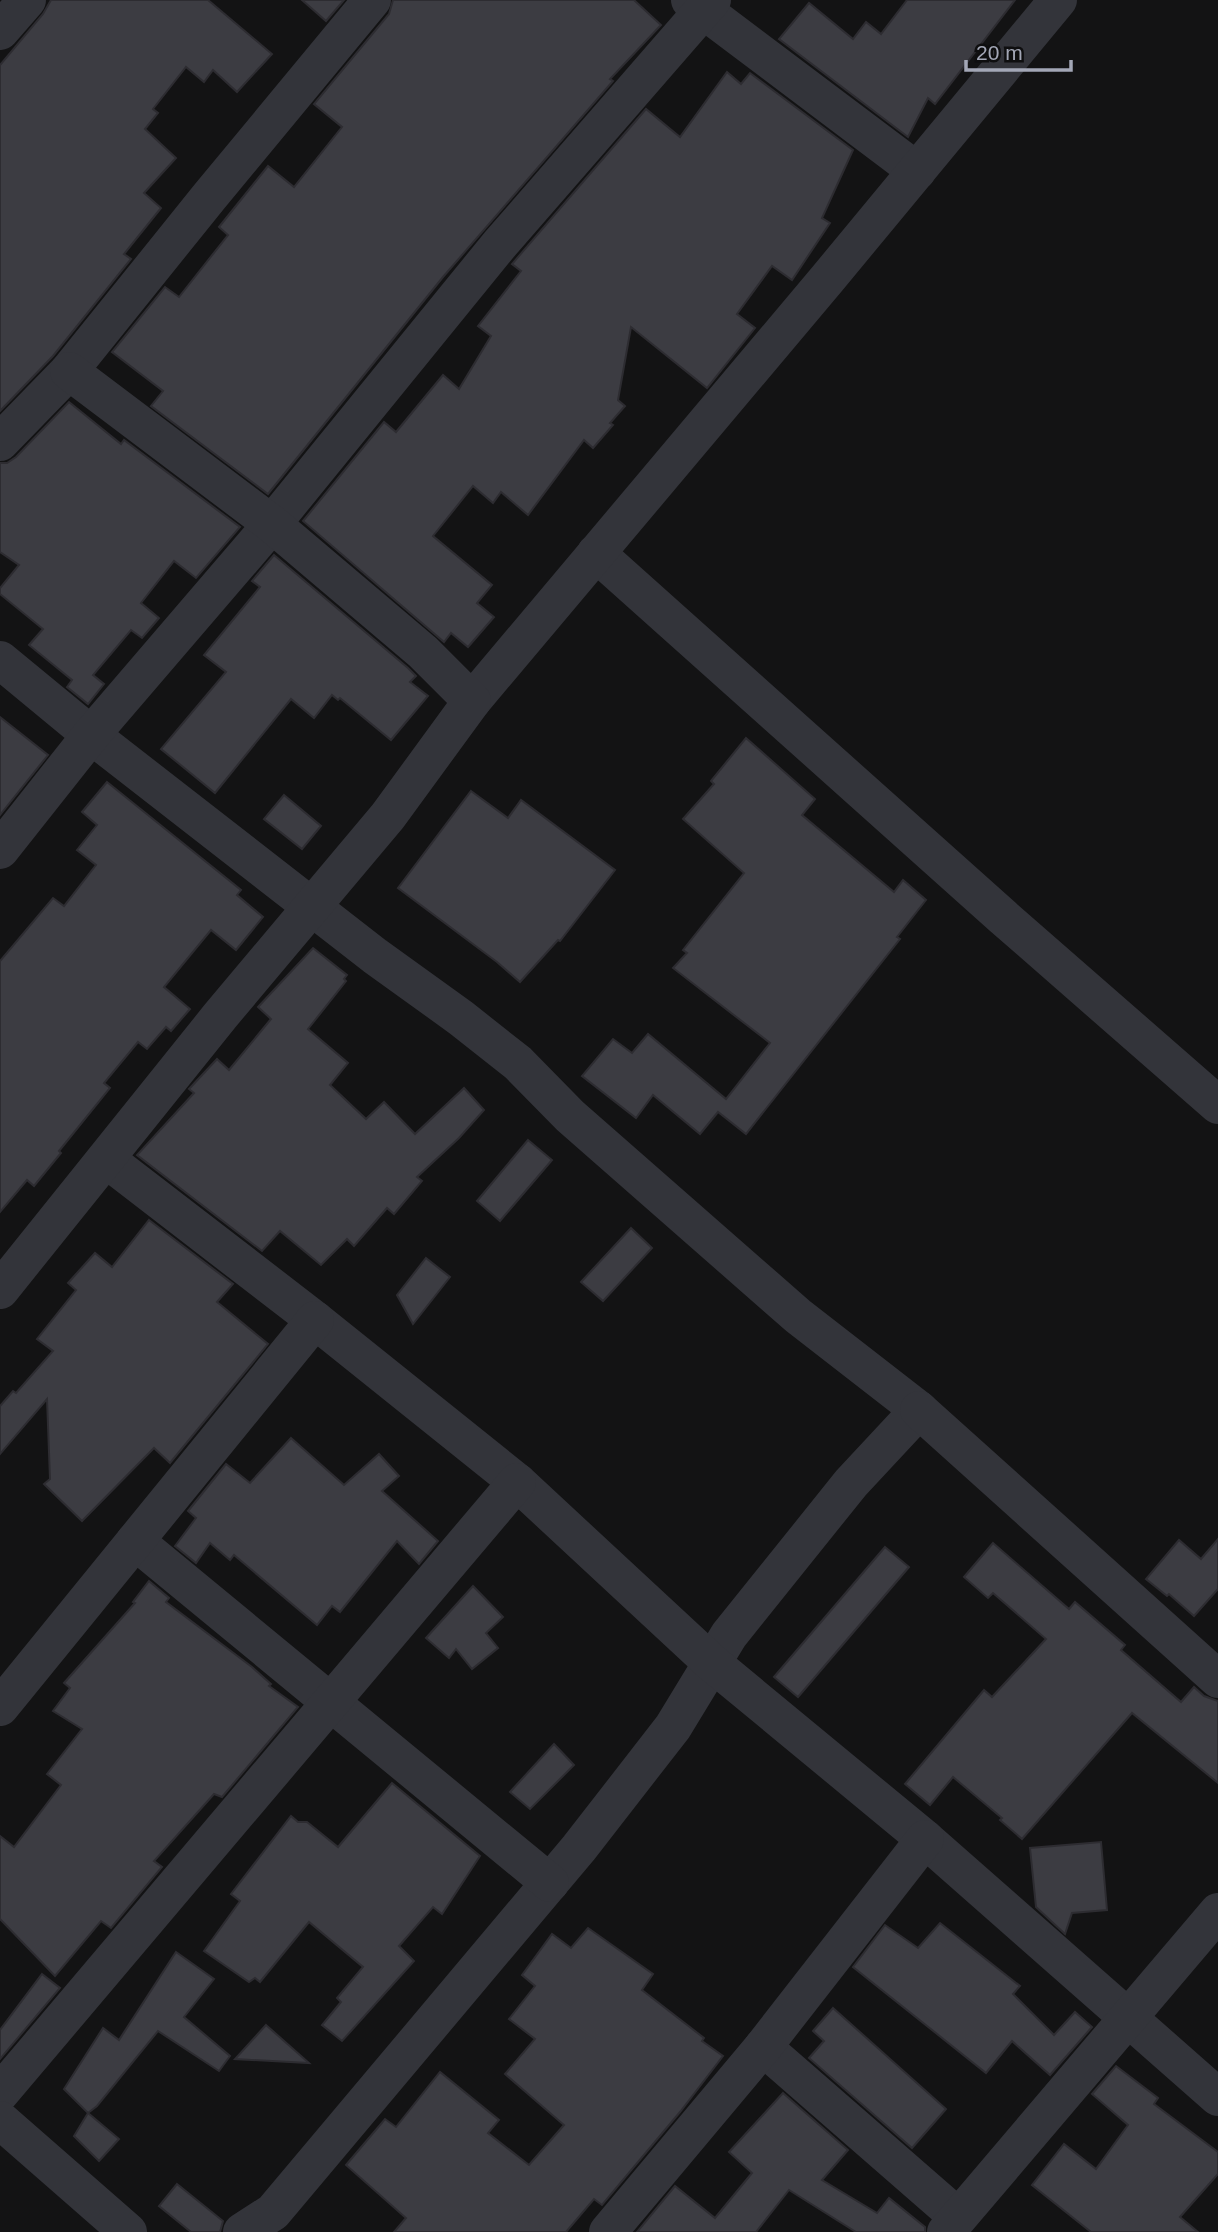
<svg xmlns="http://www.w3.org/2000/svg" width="1218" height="2232" font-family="Helvetica,sans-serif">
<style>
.building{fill:#3c3c42;stroke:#2d2c31;stroke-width:2}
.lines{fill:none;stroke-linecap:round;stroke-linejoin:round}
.minor{stroke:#33343a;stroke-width:38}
</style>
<rect width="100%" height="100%" fill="#131314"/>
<!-- building -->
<g class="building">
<polygon points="51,0 208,0 272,54 237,92 213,70 204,82 186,67 153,109 158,113 145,129 176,158 144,193 161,208 124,254 131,259 53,356 0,411 0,65 43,14"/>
<polygon points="302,0 344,0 326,21"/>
<polygon points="393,0 634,0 661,25 610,79 613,81 443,277 268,494 151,406 163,391 112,352 165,287 179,297 228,235 219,227 268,166 294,187 342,127 314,104 389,14"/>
<polygon points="907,0 1015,0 935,104 928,98 908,137 779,39 809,3 853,39 866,22 881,34"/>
<polygon points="727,72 741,84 750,73 853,150 822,218 830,223 792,280 772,266 737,314 755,328 707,388 631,327 618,400 625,406 610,423 613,425 593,448 584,440 528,515 501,492 493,503 473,486 433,536 492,585 477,603 494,617 468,647 451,633 444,642 303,521 384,422 396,432 443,375 459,389 491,336 478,326 521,271 512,264 646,109 680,137"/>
<polygon points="69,402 121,444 124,440 240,527 196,578 174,561 141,603 159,618 142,638 131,630 93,675 104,684 88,704 67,687 72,680 29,645 43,629 0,594 0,588 19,565 0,552 0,463 7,463 16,457"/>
<polygon points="274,555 408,668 416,676 410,682 428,696 391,740 340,698 338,700 332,695 314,718 291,699 215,793 161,749 226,672 204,655 260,587 252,581"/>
<polygon points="0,717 48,755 0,815"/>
<polygon points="746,738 815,799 802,815 894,892 903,880 926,900 897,937 900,939 746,1134 718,1112 700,1134 653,1095 636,1118 582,1076 613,1039 632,1053 648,1034 726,1099 770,1043 673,968 687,953 683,950 744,873 683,819 714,784 711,781"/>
<polygon points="107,782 241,890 237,895 263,917 236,950 211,930 164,987 190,1009 171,1031 166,1027 147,1049 138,1042 104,1083 110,1088 59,1151 61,1153 34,1186 27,1180 0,1212 0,961 53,898 64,906 96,865 77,850 97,825 82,812"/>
<polygon points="471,791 508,818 521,800 615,870 560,941 558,940 520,982 497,962 398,888"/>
<polygon points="284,795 321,826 302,849 264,819"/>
<polygon points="313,948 347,975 344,979 346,981 308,1029 348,1063 330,1085 366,1119 384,1102 415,1134 464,1088 484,1110 459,1138 417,1177 422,1181 394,1214 387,1208 354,1246 347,1239 321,1265 280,1231 262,1251 137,1155 194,1093 189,1089 217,1059 229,1070 271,1019 258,1007"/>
<polygon points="528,1140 552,1160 500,1221 477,1201"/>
<polygon points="149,1220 233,1284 217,1302 268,1344 170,1463 154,1448 82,1521 44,1484 50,1479 47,1399 0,1454 0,1406 13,1391 16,1393 53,1351 37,1339 76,1290 68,1283 95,1253 112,1267"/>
<polygon points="631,1228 652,1248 603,1301 581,1282"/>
<polygon points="426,1258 450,1277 413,1324 397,1295"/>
<polygon points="291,1438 344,1485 379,1454 399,1476 382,1491 438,1541 419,1564 397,1541 340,1612 332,1606 317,1625 234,1555 230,1560 210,1543 196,1563 175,1546 196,1518 188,1511 226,1464 250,1483"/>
<polygon points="1218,1539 1218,1589 1194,1616 1169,1594 1167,1596 1146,1579 1179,1540 1201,1559"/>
<polygon points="993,1543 1069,1609 1075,1602 1125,1645 1121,1650 1181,1702 1194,1687 1204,1696 1218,1701 1218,1783 1132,1713 1022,1839 1000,1820 1002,1818 953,1777 930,1805 905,1784 984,1690 992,1697 1046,1639 993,1593 988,1598 964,1577"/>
<polygon points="885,1547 909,1567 798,1697 774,1677"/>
<polygon points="149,1581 169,1598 166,1602 252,1667 271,1684 269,1686 298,1707 222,1797 214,1794 154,1861 162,1867 111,1928 101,1921 55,1976 0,1919 0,1836 14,1847 61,1785 47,1774 82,1729 53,1711 70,1688 64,1683 135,1603 133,1602"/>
<polygon points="473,1586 503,1617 486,1633 498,1648 472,1669 456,1649 449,1658 426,1638"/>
<polygon points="554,1744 574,1765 530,1809 510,1792"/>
<polygon points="392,1783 480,1856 442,1914 433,1907 399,1946 414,1961 342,2041 322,2025 341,2002 337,1998 363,1967 309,1922 260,1982 255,1978 249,1982 204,1951 240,1901 231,1894 291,1816 298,1822 307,1822 338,1847"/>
<polygon points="1101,1842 1107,1910 1072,1913 1065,1934 1036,1907 1030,1848"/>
<polygon points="940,1923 1020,1986 1013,1994 1054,2035 1075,2012 1092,2027 1050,2075 1012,2041 986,2073 853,1967 885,1925 918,1948"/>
<polygon points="588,1928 653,1974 642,1990 704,2038 702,2041 723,2056 680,2112 602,2205 594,2199 566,2232 394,2232 406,2218 346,2165 385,2119 396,2127 440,2072 499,2120 488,2133 529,2165 564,2125 505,2074 535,2039 509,2019 535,1986 522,1975 552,1934 571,1948"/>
<polygon points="176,1952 214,1979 184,2017 230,2056 219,2071 158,2031 97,2106 88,2113 64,2089 103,2028 119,2040"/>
<polygon points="42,1974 60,1988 0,2059 0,2030"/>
<polygon points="833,2008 946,2109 912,2148 809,2058 824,2041 813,2031"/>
<polygon points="266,2025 309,2063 235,2059"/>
<polygon points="1116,2066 1158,2098 1154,2104 1218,2152 1218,2174 1180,2217 1198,2232 1091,2232 1032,2185 1064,2144 1096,2169 1128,2125 1092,2094"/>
<polygon points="783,2093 848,2150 822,2180 877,2213 889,2198 925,2227 925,2232 856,2232 789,2190 756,2232 637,2232 675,2186 715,2218 752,2173 729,2152"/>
<polygon points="88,2113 119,2139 99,2161 74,2136"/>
<polygon points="177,2184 223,2221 220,2232 191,2232 159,2206"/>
</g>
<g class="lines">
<!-- minor -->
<g class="minor">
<polyline points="690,0 917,171"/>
<polyline points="0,31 27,0"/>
<polyline points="0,442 69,371 209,197 372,0"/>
<polyline points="596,553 1003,917 1218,1105"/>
<polyline points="0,660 91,735 375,956 461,1018 518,1063 570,1116 798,1316 919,1410 851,1483 729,1635 673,1727 579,1848 273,2212 242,2232"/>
<polyline points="472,701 828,278 1058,0"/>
<polyline points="0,850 91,735 272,524 499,245 712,0"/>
<polyline points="106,1159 315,1320 517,1482 712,1663 925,1839 1218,2097"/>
<polyline points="0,1290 220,1016 388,816 472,701 423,652 272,524 69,371"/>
<polyline points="919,1410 1218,1679"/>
<polyline points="135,1541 550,1883"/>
<polyline points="0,1707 315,1320"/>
<polyline points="763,2047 958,2217"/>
<polyline points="0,2093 517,1482"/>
<polyline points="0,2120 128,2232"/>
<polyline points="608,2232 763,2047 925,1839"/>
<polyline points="946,2232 1218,1912"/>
</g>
</g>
<!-- scale -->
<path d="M966 60v10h105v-10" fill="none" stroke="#a3a7b6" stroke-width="3.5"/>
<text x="976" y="60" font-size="21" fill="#a3a7b6" stroke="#0e0e0f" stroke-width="5" paint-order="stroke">20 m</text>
</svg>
